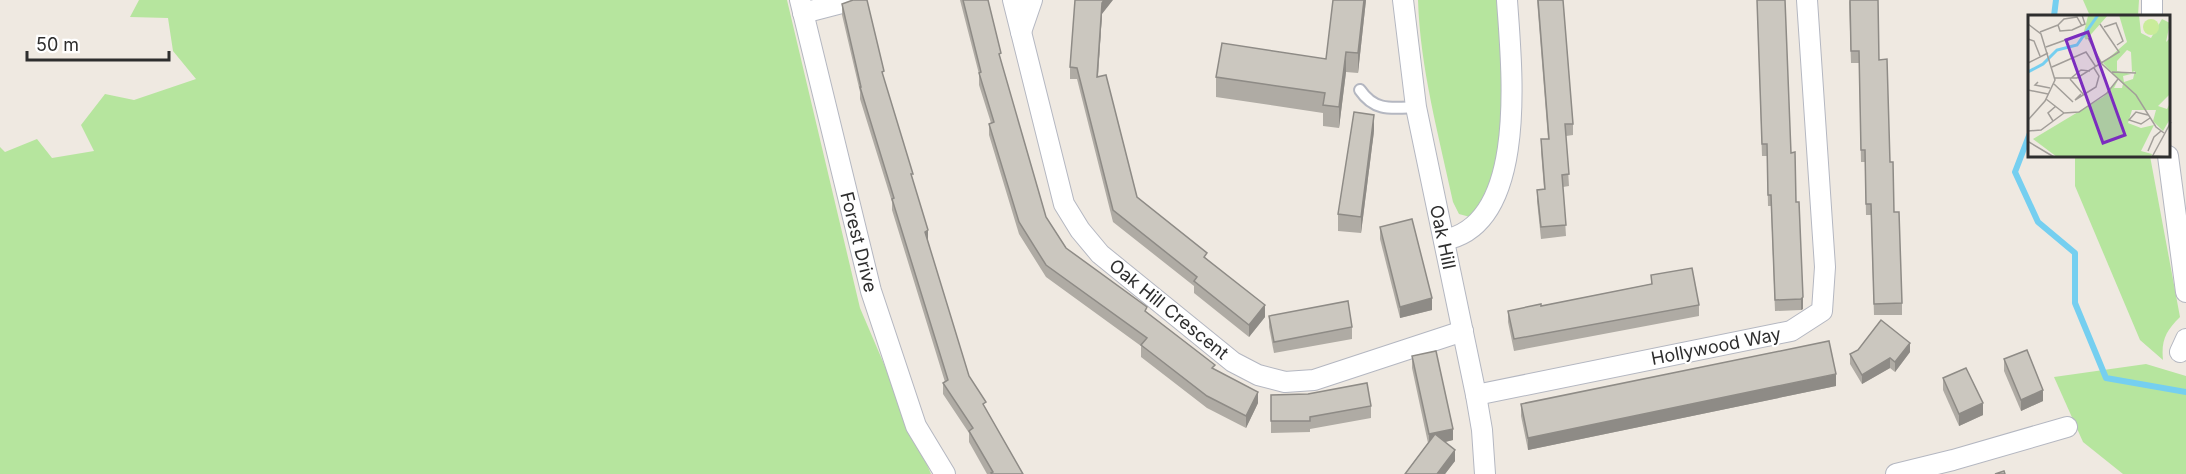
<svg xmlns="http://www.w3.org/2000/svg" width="2186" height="474" font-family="Inter,sans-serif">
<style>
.green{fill:#b6e59e}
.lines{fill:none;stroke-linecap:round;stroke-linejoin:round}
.stream{stroke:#75cff0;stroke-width:6}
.service-casing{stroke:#b4b7c1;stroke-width:14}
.minor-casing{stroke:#b4b7c1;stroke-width:22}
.service{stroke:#fff;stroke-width:10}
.minor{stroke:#fff;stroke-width:20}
.wall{fill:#afaba4}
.shaded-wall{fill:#8e8b86}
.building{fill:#cbc7bf;stroke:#8e8b86;stroke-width:1.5}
.labels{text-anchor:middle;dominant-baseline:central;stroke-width:4.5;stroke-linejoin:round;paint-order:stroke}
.street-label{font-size:18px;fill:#2e2e2e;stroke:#fff}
.inset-river{fill:none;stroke:#75cff0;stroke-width:3}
.inset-road{fill:none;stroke:#a29e99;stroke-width:1.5}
.view{fill:#7b2cbf;fill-opacity:0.15;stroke:#7b2cbf;stroke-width:3}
.inset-edge{fill:none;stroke:#2e2e2e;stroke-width:3}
</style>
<rect width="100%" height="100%" fill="#efe9e1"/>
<!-- green -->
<g class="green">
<polygon points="139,0 787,0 860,308 931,474 0,474 0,147 5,152 37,139 52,158 94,151 81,125 105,94 134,100 196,79 173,51 168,18 130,17"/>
<path d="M1418,0H1500L1508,93L1495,183L1470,217L1459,214L1453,202C1439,136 1420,68 1418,0Z"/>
<polygon points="2083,0 2139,0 2138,16 2090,16"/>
<path d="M2075,156H2150L2180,317C2166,331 2161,340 2163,360L2140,340L2075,186Z"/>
<polygon points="2146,364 2186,376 2186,474 2123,474 2083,442 2054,377"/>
</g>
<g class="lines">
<!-- stream -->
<g class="stream">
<polyline points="2054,16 2056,0"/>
<polyline points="2030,133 2015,172 2038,222 2075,253 2075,303 2106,378 2186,392"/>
</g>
<!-- service casing -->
<g class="service-casing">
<path id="service" d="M1360,90C1375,112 1392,108 1416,107"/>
</g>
<!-- minor casing -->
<g class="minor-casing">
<g id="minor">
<polyline points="800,0 871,291 916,426 945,474"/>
<polyline points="1013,0 1064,204 1080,230 1100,254 1233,362 1258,375 1285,382 1314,380 1463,331"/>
<polyline points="1403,0 1416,107 1476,395 1482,430 1485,474"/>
<polyline points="2152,0 2152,16"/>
<polyline points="803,13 853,0"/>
<polyline points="1021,32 1032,0"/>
<polyline points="2168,156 2186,292"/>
<path d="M1444,240C1530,224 1511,63 1507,0"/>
<polyline points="2180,352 2186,339"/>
<polyline points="1476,395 1791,331 1822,311 1825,267 1807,0"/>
<polyline points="1896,474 1953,460 2067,427"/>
</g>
</g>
<!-- service -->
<use href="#service" class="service"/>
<!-- minor -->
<use href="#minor" class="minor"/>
</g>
<!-- wall -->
<g class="wall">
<polygon points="960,0 988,0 1001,61 1046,217 1066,248 1147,313 1215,370 1258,403 1246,428 1207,408 1141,357 1141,346 1046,277 1019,234 989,135 989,124 991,123 979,85 979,74"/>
<polygon points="1366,0 1358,73 1346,72 1339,128 1323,126 1323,113 1216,97 1216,77 1326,59"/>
<polygon points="1537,0 1563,0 1573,124 1573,135 1566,136 1569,186 1563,187 1566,236 1541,239 1537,201 1537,190 1544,189 1541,151 1541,139 1548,139"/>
<polygon points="1757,0 1791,153 1796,202 1803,309 1801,310 1775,311 1771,206 1768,206 1767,156 1762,156"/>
<polygon points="1849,0 1879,60 1894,212 1902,303 1902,315 1874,315 1871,215 1866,215 1865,162 1861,162 1859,63 1851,63"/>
<polygon points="842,4 884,79 913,181 928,242 969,376 986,410 1023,474 987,474 969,442 969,433 943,394 943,383 945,382 892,210 892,202 860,99 860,92 842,15"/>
<polygon points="1102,14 1098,77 1137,197 1207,259 1265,317 1249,337 1194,293 1194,286 1113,222 1077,79 1070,79 1070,67"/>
<polygon points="1374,131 1361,233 1338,231 1338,214"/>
<polygon points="1380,227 1432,310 1400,318 1380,239"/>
<polygon points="1651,275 1699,305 1699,316 1514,351 1508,322 1508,311 1541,306 1651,284"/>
<polygon points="1269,316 1352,327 1352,339 1274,353 1269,327"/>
<polygon points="1910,352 1895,372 1890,368 1862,384 1850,364 1850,354"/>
<polygon points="1412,356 1453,440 1445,442 1455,461 1445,474 1405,474 1428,443 1412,368"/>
<polygon points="2004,359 2043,401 2021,411 2004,371"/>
<polygon points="1943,378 1983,415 1959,426 1943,390"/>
<polygon points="1836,386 1528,450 1521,416 1521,404"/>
<polygon points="1271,395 1371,406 1371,418 1310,429 1310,432 1271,433"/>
</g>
<!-- shaded-wall -->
<g class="shaded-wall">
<polygon points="1104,0 1113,0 1102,14 1097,89 1102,3"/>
<polygon points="1364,0 1366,0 1358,73 1358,53"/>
<polygon points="1346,52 1346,72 1339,128 1339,107"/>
<polygon points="1374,115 1374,131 1361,233 1361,217"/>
<polygon points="928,230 928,242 925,232"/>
<polygon points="1803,297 1803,309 1801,310 1801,299"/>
<polygon points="1432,298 1432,310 1400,318 1400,307"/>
<polygon points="1265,305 1265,317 1249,337 1249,325"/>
<polygon points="1910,343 1910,352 1895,372 1895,362"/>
<polygon points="1890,358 1890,368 1862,384 1862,375"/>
<polygon points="1836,374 1836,386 1528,450 1528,438"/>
<polygon points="2043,390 2043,401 2021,411 2021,400"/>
<polygon points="1258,392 1258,403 1246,428 1246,416"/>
<polygon points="1983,403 1983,415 1959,426 1959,414"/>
<polygon points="1453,429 1453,440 1429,446 1429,434"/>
<polygon points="1455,450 1455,461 1445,474 1437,474"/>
</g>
<!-- building -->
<g class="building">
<polygon points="853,0 867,0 884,71 882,72 913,174 911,174 928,230 925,232 969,376 986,402 983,404 1023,474 992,474 991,473 993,472 969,431 973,428 943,383 948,380 892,199 894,198 860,87 861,87 842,4"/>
<polygon points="963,0 988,0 1001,53 999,54 1046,217 1066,248 1147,307 1145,311 1215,365 1212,368 1258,392 1246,416 1207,396 1141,345 1147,338 1046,265 1019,222 989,124 994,122 979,73 981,72"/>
<polygon points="1075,0 1104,0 1102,3 1097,77 1106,75 1137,197 1207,253 1204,257 1265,305 1249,325 1194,281 1197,277 1113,210 1077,68 1070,67"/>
<polygon points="1333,0 1364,0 1358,53 1346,52 1339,107 1323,105 1325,93 1216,77 1222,43 1326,59"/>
<polygon points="1538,0 1563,0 1573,124 1565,124 1569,174 1562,175 1566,225 1541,227 1537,190 1545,189 1541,139 1549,139"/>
<polygon points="1757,0 1785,0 1791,153 1795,152 1796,202 1799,202 1803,297 1801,299 1775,300 1771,195 1768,195 1767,144 1762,144"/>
<polygon points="1850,0 1878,0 1879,60 1887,59 1890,162 1893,162 1894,212 1899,212 1902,303 1874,304 1871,204 1866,204 1865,150 1861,150 1859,51 1851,51"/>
<polygon points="1354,112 1374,115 1361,217 1338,214"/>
<polygon points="1412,219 1432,298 1400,307 1380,227"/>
<polygon points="1692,268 1699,305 1514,339 1508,311 1541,304 1541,306 1652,284 1651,275"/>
<polygon points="1348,301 1352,327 1274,342 1269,316"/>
<polygon points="1881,320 1910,343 1895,362 1890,358 1862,375 1850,354 1858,350"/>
<polygon points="1829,341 1836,374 1528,438 1521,404"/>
<polygon points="2027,350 2043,390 2021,400 2004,359"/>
<polygon points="1436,351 1453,429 1429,434 1412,356"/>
<polygon points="1966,368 1983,403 1959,414 1943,378"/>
<polygon points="1367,383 1371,406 1310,417 1310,421 1271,421 1271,395 1308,394"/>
<polygon points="1435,434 1455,450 1437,474 1405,474"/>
<polygon points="2004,471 2005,474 1995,474"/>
</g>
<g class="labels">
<!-- street labels -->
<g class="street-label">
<text transform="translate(1443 237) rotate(78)">Oak Hill</text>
<text transform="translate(859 242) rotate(76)">Forest Drive</text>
<text transform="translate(1169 309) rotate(39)">Oak Hill Crescent</text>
<text transform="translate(1716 346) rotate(-11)">Hollywood Way</text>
</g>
</g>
<!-- overview -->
<g transform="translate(2028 15)">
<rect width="142" height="142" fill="#efe9e1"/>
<path d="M80,0L58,25L55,20L36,31L55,20L60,1ZM91,0H111L113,18L123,23L134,4L142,8L138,27L142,23V79L130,91L139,94L142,88V104L135,116L125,106L128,95H104L100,108L113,113L126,110L113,136L124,139L123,142H29L5,124L75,82L90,65L86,73H94L95,69L75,48L99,27ZM99,35L103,37L104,57L107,56L105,64L96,67L95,61L103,59L89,56V46Z" fill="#b6e59e" fill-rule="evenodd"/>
<path d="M115 12a8 8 0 1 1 16 0a8 8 0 1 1-16 0Z" fill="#c9ec9a"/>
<path class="inset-river" d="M0,57L15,49L29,35L49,30L70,0"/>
<path class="inset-road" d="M0,9L13,19L27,65L17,86L0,105M30,10L36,4L49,2L54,11M76,12L88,8L95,26L89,30M12,17L30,10L32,16L44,15L57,9L54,0M60,23L74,49L108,80L128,112L136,118M0,24L6,26L12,41M18,32L54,19M0,48L20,38M24,52L58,37L68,52M84,57L108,58M27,63H49L91,37L72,9M42,64L55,79M42,64L53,55L62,56M10,67L7,70L22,73M26,69L45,87M0,75L20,79M53,79L47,85L68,72L71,61L66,53M18,84L36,98M36,98L51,97L79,78L90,64M120,100L108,97L101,105L113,109L122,103M25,106L20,98L28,91M0,116L13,115L36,98M1,127L26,142M120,136L126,122L133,116M125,141L143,142M124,142L143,107"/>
<path class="view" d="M60,17L97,120L75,128L38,25Z"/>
<rect width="142" height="142" class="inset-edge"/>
</g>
<!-- scale -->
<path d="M27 51v9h142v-9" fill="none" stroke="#2e2e2e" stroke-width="3"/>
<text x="36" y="51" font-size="18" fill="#2e2e2e" stroke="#ffffff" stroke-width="4.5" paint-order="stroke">50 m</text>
</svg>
